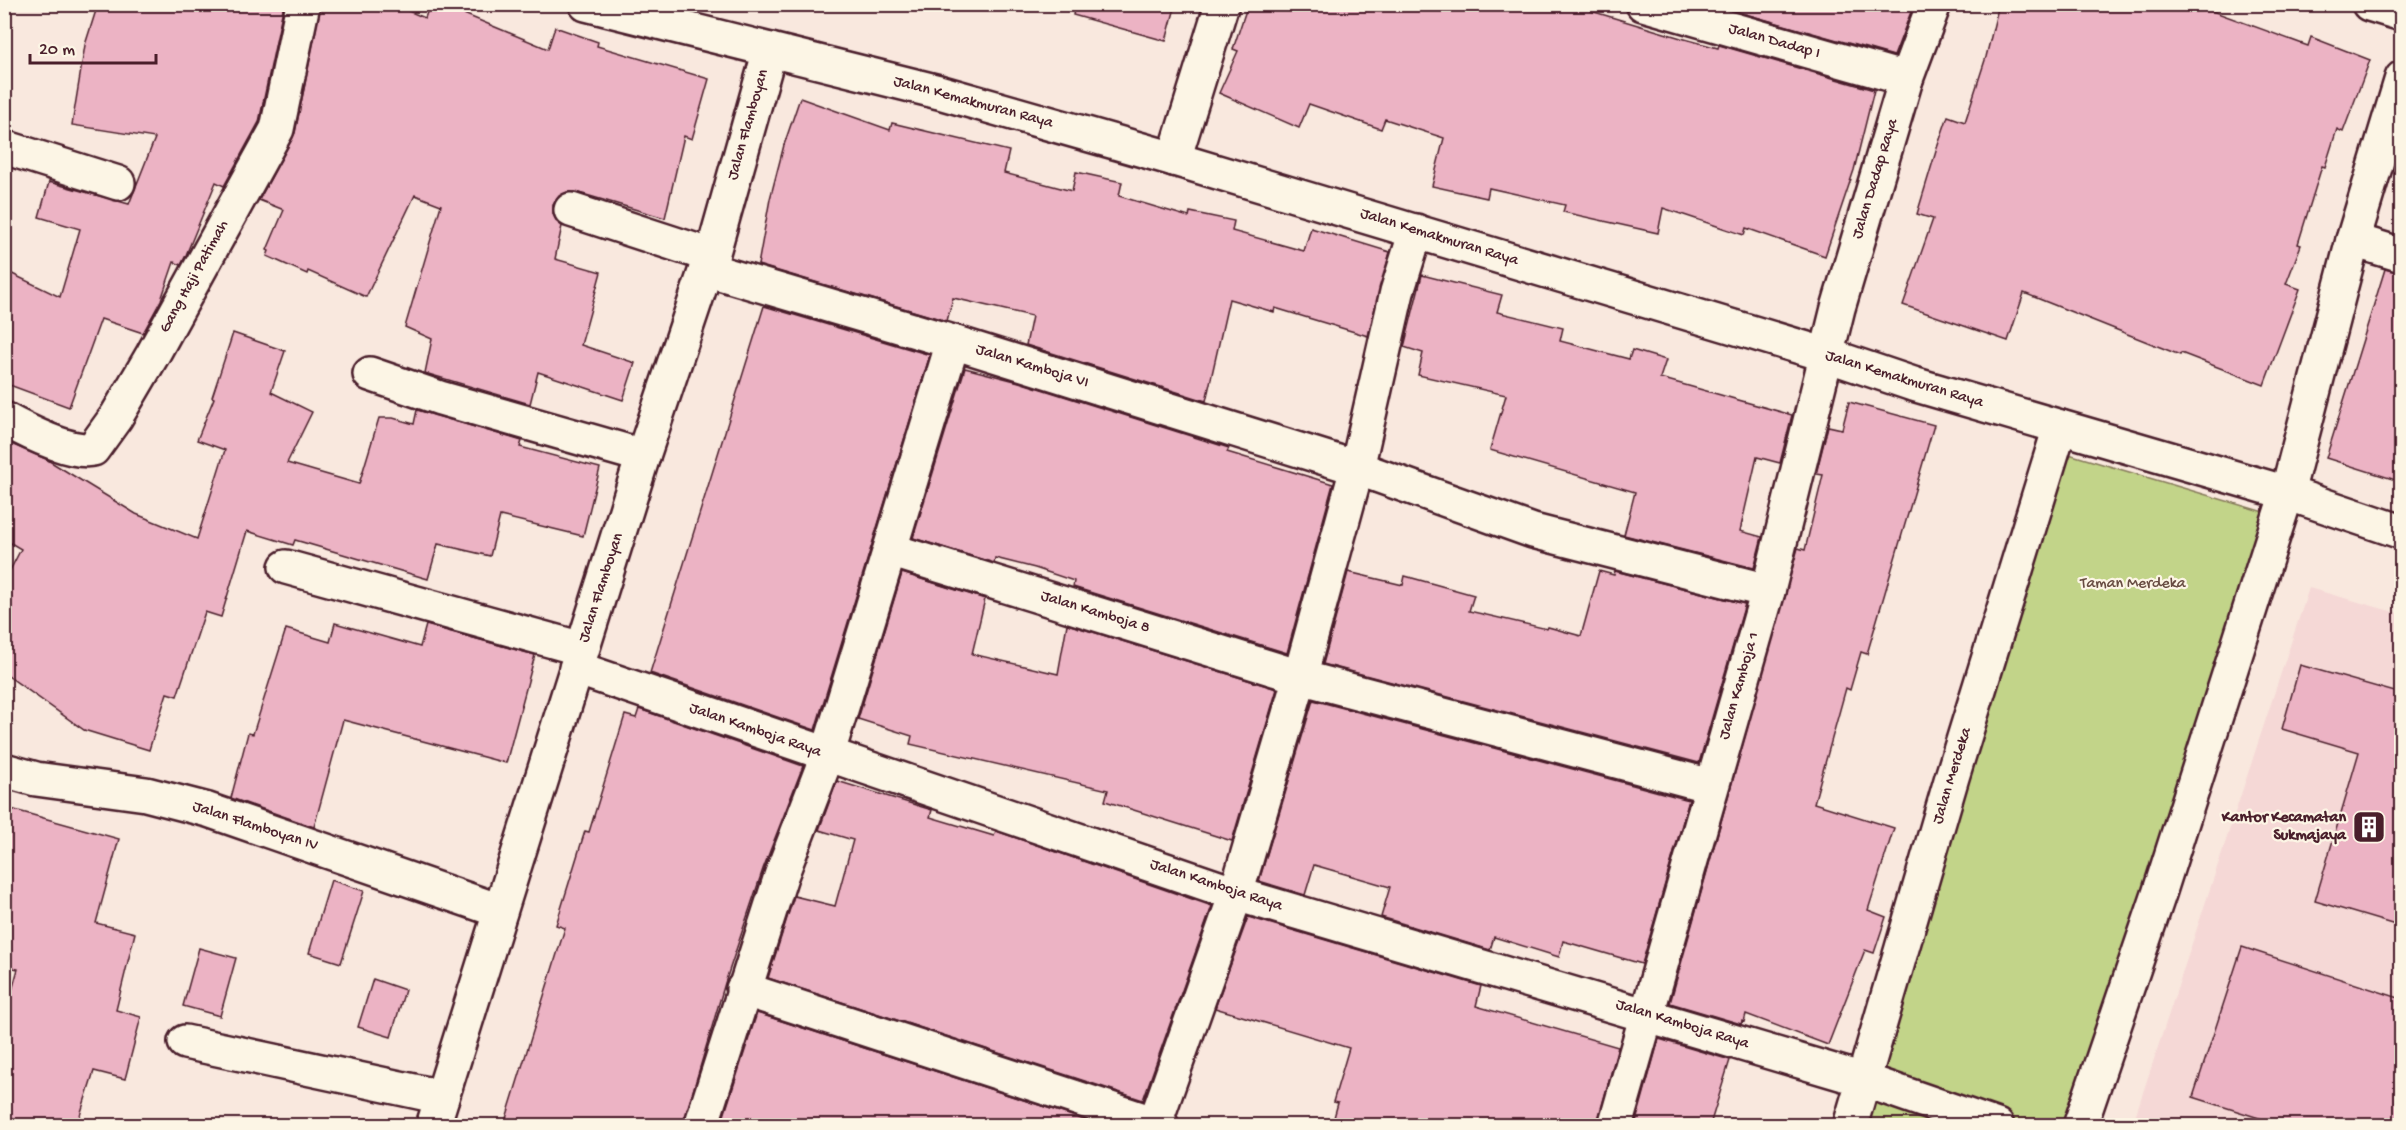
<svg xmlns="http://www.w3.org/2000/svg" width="2406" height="1130" font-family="'Gochi Hand',sans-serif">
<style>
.built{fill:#f5d8d6}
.green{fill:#c2d489;stroke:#867a5a;stroke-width:1.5}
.building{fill:#ecb3c4;stroke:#4a1f2b;stroke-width:1.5}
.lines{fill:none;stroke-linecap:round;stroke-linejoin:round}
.street-casing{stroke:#4a1f2b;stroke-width:38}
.secondary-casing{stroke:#4a1f2b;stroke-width:38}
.street{stroke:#fcf5e5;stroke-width:33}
.secondary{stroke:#fcf5e5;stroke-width:33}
.labels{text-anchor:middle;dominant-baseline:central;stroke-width:4.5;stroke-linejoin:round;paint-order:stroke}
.street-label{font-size:16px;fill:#4a1f2b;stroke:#fcf5e5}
.park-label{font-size:16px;fill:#684c42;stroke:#fcf5e5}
.poi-label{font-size:16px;font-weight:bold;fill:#4a1f2b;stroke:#fcf5e5;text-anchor:end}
</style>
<rect width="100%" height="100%" fill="#f9e8de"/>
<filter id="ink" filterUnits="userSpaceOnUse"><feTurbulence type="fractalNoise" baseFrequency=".0167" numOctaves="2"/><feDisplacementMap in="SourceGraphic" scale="12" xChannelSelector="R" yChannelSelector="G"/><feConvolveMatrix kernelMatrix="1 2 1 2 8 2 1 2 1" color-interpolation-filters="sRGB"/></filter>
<g filter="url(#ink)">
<!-- built -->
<polygon class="built" points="2309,588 2401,614 2401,1125 2132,1126"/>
<!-- green -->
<polygon class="green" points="2062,452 2267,513 2069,1125 1858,1126"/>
<!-- building -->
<g class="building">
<polygon points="98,4 284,4 259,122 224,186 216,182 186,255 181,265 174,262 161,300 143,333 101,319 69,407 4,383 4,270 60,297 80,229 39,217 49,182 129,204 155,138 72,125 85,45"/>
<polygon points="321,4 392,4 425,18 430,4 440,4 548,49 555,27 598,42 597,46 709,79 692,139 684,136 665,218 576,192 567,192 559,196 553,205 553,214 557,222 562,226 555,259 601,272 581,345 635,363 623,400 538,372 530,404 425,373 432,339 405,327 441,205 415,195 366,297 308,271 307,274 267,256 269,251 267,250 284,210 259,200 295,133"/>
<polygon points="1075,4 1176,4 1166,41 1073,15"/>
<polygon points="1248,4 1593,4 1591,11 1681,38 1718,48 1719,45 1874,90 1854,170 1825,256 1746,228 1744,235 1663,208 1658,233 1563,212 1565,205 1489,188 1487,198 1432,186 1444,138 1385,119 1381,129 1309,104 1299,128 1219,93 1238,51 1233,49"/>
<polygon points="1729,4 1914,4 1894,56 1728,9"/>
<polygon points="1999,4 2193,4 2308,46 2311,37 2370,60 2343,132 2337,129 2325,167 2322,166 2298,244 2301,245 2286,284 2300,289 2264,385 2181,353 2180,355 2024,293 2008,341 1903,305 1933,219 1917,214 1937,148 1948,116 1965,122 1986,57"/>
<polygon points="800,98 890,130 892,123 1009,151 1004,173 1072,191 1076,172 1122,182 1119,196 1189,217 1190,212 1234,221 1232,231 1304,251 1311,228 1390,252 1368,336 1275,308 1274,312 1229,299 1206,401 1026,345 1032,316 953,298 947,321 758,265 770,199 784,145"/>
<polygon points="2385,269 2402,273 2402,482 2326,458"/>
<polygon points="1422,275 1502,295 1497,312 1563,328 1560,341 1629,359 1632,350 1666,360 1660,378 1792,415 1780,463 1757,457 1740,531 1762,537 1754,568 1624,535 1635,492 1490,450 1506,395 1418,375 1423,353 1404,347"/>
<polygon points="764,306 930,355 815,730 650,673"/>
<polygon points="233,333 285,351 271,392 312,412 287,463 359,484 379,418 393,418 414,424 417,410 522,441 520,447 600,468 583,536 500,516 490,556 438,544 428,579 295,540 293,545 247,531 221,617 205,612 177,696 167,693 149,750 84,730 4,673 4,582 21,549 4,539 4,441 46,459 136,514 197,539 225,450 197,440 214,398 212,397"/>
<polygon points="965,368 1019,382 1229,448 1227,452 1333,484 1287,653 1073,587 1074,581 1035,568 995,558 994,563 913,538"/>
<polygon points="1849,402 1934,425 1867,654 1861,652 1850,690 1846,688 1814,803 1894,828 1868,910 1886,917 1874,953 1865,950 1828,1045 1746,1014 1744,1022 1742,1021 1741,1024 1670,1003 1798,548 1805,550 1823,475 1816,474 1828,426 1842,429"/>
<polygon points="1599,571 1614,575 1615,571 1745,604 1699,763 1323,664 1348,572 1403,585 1405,576 1474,595 1469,611 1547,629 1548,627 1581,636"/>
<polygon points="902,573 985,599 972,654 1058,674 1067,624 1277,689 1232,841 1105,801 1108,790 910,744 912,736 858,719"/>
<polygon points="335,623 420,647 426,625 535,655 506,763 343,720 314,827 231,798 248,733 253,734 286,629 330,642"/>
<polygon points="2300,665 2402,694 2402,927 2315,901 2359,752 2282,729"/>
<polygon points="1313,700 1689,800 1642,964 1563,941 1559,957 1494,937 1490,950 1381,917 1390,887 1314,865 1305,895 1259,881"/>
<polygon points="639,709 803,766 763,869 725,983 683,1125 504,1125 565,928 556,925 585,831 589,832 625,715 636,718"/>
<polygon points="837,781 932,810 930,817 994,836 996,831 1212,906 1143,1100 768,978 794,896 835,906 853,840 819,830"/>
<polygon points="4,807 119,839 96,923 135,933 116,1010 141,1017 125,1079 94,1071 77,1125 4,1125 4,1019 18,969 4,966"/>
<polygon points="331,880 364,891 341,963 309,953"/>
<polygon points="1248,917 1481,986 1476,1006 1618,1047 1597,1125 1332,1125 1338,1103 1333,1102 1349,1048 1215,1008"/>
<polygon points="2242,947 2402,999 2402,1125 2281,1125 2193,1097"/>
<polygon points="199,948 236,958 220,1016 183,1006"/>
<polygon points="373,979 405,990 391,1037 358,1027"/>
<polygon points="757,1013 1100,1125 721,1125"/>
<polygon points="1659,1039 1730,1060 1710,1125 1635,1125"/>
</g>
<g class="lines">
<!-- street casing -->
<g class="street-casing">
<g id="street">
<polyline points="1643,4 1906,79"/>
<polyline points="2369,4 2402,14"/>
<polyline points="4,147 118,183"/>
<polyline points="1174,159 1222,4"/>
<polyline points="571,210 712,256"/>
<polyline points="2353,240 2402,255"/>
<polyline points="706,269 953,342 1357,468 1533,531 1768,591"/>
<polyline points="370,374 440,398 643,456"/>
<path d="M4,419C24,430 71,454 93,449L116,417L153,354L277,129L303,4"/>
<polyline points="2287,493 2353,240 2402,78"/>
<polyline points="890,550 1300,677 1711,786"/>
<polyline points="286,567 582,649"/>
<polyline points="576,668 1236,894 1864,1080 1997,1126"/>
<polyline points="4,770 36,779 146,794 208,810 500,911"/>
<polyline points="743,989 1162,1126"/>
<polyline points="185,1042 442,1097"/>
<polyline points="433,1126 643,456 706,269 712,256 770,50"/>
<polyline points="701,1126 781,876 827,756 953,342"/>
<polyline points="1154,1126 1236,894 1300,677 1357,468 1397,292 1416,231"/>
<polyline points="1615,1126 1768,591 1838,308 1906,79 1934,4"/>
</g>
</g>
<!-- secondary casing -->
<g class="secondary-casing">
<g id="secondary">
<polyline points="586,4 939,92 1174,159 1827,355 1913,384 2287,493 2402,532"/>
<polyline points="1850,1126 1952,777 2060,427"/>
<polyline points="2080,1126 2159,894 2287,493"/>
</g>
</g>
<!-- street -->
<use href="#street" class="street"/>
<!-- secondary -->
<use href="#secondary" class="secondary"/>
</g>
</g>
<!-- icons -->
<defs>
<g id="building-square" transform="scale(1.725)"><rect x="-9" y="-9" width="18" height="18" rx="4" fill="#4a1f2b" stroke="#fcf5e5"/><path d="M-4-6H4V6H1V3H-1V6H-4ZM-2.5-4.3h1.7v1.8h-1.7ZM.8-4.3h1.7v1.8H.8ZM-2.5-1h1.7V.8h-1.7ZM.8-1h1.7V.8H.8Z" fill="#fff"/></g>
</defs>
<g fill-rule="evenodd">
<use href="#building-square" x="2369" y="827"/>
</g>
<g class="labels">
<!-- street labels -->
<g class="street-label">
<text transform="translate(1774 42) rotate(16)">Jalan Dadap I</text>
<text transform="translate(973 103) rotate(15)">Jalan Kemakmuran Raya</text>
<text transform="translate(749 125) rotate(-74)">Jalan Flamboyan</text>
<text transform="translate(1876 179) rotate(-73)">Jalan Dadap Raya</text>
<text transform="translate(1439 238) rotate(17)">Jalan Kemakmuran Raya</text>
<text transform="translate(195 277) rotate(-61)">Gang Haji Patimah</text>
<text transform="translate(1032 367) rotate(17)">Jalan Kamboja VI</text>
<text transform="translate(1904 380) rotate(17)">Jalan Kemakmuran Raya</text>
<text transform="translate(602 588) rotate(-72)">Jalan Flamboyan</text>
<text transform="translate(1095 613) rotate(17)">Jalan Kamboja 8</text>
<text transform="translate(1740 686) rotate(-74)">Jalan Kamboja 1</text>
<text transform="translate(755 731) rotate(19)">Jalan Kamboja Raya</text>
<text transform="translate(1953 776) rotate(-73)">Jalan Merdeka</text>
<text transform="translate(255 827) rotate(18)">Jalan Flamboyan IV</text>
<text transform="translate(1216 886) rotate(18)">Jalan Kamboja Raya</text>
<text transform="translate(1682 1025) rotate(17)">Jalan Kamboja Raya</text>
</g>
<!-- park labels -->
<g class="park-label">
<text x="2133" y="584">Taman Merdeka</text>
</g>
<!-- poi labels -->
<g class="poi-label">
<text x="2346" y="818">Kantor Kecamatan<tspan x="2346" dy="18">Sukmajaya</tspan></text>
</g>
</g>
<!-- margin -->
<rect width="2406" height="1130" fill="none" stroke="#fcf5e5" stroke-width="24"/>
<rect x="12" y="12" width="2382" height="1106" fill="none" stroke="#4a1f2b" stroke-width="2" filter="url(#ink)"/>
<!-- scale -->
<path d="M30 54v9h126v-9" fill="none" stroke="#4a1f2b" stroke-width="3"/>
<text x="39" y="54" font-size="18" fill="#4a1f2b" stroke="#fcf5e5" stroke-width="4.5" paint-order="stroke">20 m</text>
</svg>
